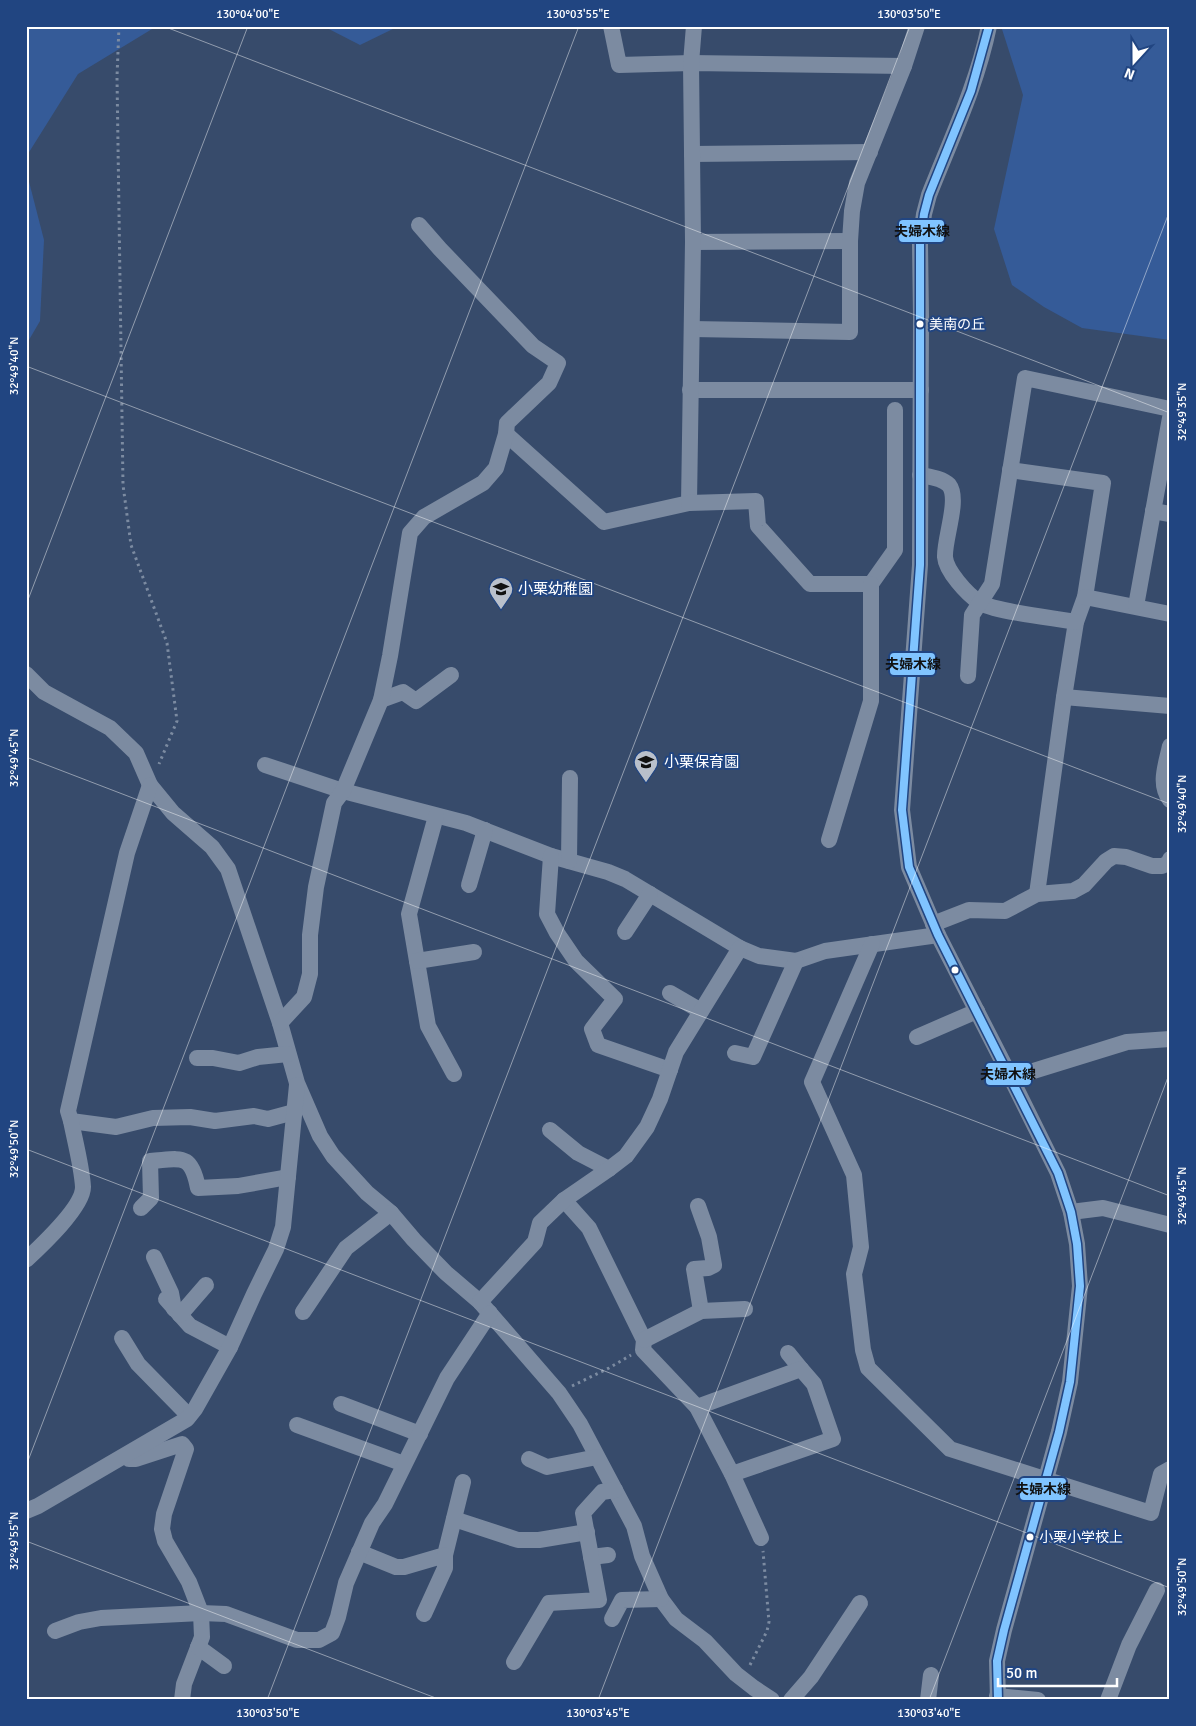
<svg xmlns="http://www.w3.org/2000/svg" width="1196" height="1726" font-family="Signika,'Noto Sans JP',sans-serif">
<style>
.green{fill:#355b98}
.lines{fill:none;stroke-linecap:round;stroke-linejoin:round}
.path{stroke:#7c8ba1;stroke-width:3;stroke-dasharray:2.5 4;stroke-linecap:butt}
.minor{stroke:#7c8ba1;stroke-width:16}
.bus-1-casing{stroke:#214581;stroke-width:11}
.bus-1{stroke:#80c4ff;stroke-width:8}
.ticks{fill:none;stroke:#fff;stroke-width:1;stroke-opacity:0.45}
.bus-dot{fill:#fff;stroke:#214581;stroke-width:2}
.labels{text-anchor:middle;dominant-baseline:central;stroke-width:4;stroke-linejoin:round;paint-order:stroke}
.bus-label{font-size:14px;fill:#fff;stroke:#214581;text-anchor:start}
.poi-label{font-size:15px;fill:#fff;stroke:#214581;text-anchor:start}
.line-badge{stroke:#214581;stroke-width:2}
.pale-badge-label{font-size:14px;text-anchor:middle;font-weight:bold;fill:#111}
.neatline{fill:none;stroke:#fff;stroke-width:2}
.ticks-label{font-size:12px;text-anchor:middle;fill:#fff}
</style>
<rect width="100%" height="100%" fill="#374b6b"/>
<!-- green -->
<g class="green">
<polygon points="26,26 157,26 78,74 26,157"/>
<polygon points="323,26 399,26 360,45"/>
<polygon points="1001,26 1170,26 1170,340 1082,328 1044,307 1012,285 994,229 1023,95"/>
<polygon points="26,170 44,240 40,321 26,345"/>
</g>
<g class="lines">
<!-- path -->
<g class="path">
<polyline points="119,26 117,77 123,485 131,545 167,643 177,721 159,764"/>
<polyline points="572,1386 609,1368 631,1355"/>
<polyline points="750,1665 767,1631 769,1622 763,1551"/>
</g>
<!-- minor -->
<g class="minor">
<polyline points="611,26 619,65 691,63 904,66"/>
<path d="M989,26C977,85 951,139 929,195L924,214L920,244L921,317L920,565L902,810L909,867L938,935L1011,1078L1058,1173L1071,1212L1077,1244L1080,1286L1070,1382L1059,1432L1004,1630L997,1661L998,1700"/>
<polyline points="692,154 870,152"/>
<polyline points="693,242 850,241"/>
<polyline points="692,329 850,332 850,241 852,211 857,183 904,66 917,26"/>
<polyline points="690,390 921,390"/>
<polyline points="506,434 604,522 689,503 693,242 691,63 694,26"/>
<polyline points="1010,470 1103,483 1085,597 1076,622 1064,697 1037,894"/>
<path d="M920,475C930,477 942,478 949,485C960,499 944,539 945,557C946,571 967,594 979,602C994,612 1055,618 1076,622"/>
<polyline points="689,503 756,501 758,526 810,584 871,584 895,550 895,410"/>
<polyline points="1153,511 1170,514"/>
<polyline points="1085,597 1170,614"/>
<polyline points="1136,606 1170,418"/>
<polyline points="26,674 44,692 110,728 136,753 150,785 173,813 212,847 228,869 280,1023 297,1083 320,1136 333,1156 367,1193 391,1213 414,1240 446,1273 480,1302 559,1393 580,1424 634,1526 642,1556 661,1599 676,1619 705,1641 736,1674 754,1688 772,1700"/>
<polyline points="968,676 972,615 992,584 1025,378 1170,409"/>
<polyline points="1064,697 1170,706"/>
<polyline points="381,700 403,692 416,701 451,675"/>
<path d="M1170,746C1166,765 1158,784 1170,800"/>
<polyline points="265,765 343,791 466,823 551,856 608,872 625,879 740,948 759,956 796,961 825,951 938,935"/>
<polyline points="436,816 409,914 428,1026 454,1074"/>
<polyline points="829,840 871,701 871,584"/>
<polyline points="551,856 547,914 557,933 576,961 615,999 592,1029 598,1045 670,1070"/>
<polyline points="569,861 570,778"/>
<polyline points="469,885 485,830"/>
<polyline points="933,924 969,910 1005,911 1037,894 1073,891 1084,885 1106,861 1114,856 1126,857 1152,866 1162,866 1169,863 1170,859"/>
<polyline points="625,932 650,894"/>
<polyline points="872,944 812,1082 854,1175 861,1247 854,1274 863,1350 868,1368 950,1449 1151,1513 1161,1474 1170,1469"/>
<polyline points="417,961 474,952"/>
<polyline points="670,993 701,1011"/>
<polyline points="280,1023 304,997 310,974 310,935 316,887 334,803 343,791 381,700 390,656 410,533 424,517 483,483 496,468 506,434 507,423 549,383 558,363 533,346 440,249 419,225"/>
<polyline points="917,1037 977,1011"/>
<polyline points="735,1053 753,1057 796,961"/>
<polyline points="197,1058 213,1058 239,1063 258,1057 288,1054"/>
<polyline points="1011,1078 1127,1042 1170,1039"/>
<polyline points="71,1121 116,1127 153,1118 190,1117 215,1121 254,1116 268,1119 294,1112"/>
<polyline points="550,1130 578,1153 609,1169"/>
<polyline points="564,1200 589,1228 644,1340 643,1350 697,1407 732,1474 761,1538"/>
<polyline points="698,1206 709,1237 714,1265 708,1268 694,1269 701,1311"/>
<path d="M141,1208L151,1198L150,1161C181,1159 191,1152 198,1188L238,1186L288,1177"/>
<polyline points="1071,1212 1103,1208 1170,1225"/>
<polyline points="154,1257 171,1293 174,1309"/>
<path d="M26,1260C41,1246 83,1207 83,1187C82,1168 75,1141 71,1121L68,1111L127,853L150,785"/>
<polyline points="166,1299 190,1326 230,1347"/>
<polyline points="480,1302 535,1242 540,1223 564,1200 609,1169 626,1156 647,1127 660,1099 676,1052 740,948"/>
<polyline points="303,1312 346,1248 391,1213"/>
<polyline points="180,1315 206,1285"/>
<polyline points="122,1338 138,1364 189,1416"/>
<polyline points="644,1340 701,1311 745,1309"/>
<polyline points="788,1353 801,1369"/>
<polyline points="341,1404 420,1434"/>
<polyline points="697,1407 801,1369 814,1384 833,1439 732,1474"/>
<polyline points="297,1425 404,1464"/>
<polyline points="129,1459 136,1459 182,1444 186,1449 164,1514 162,1529 165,1541 189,1582 201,1613 202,1637 184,1684 182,1700"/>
<polyline points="529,1459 547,1467 597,1457"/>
<polyline points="26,1511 38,1506 187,1419 195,1409 230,1347 254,1294 276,1249 283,1227 297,1085"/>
<polyline points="454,1519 518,1540 539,1540 587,1532"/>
<polyline points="359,1552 396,1567 404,1567 445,1555 463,1482"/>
<polyline points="591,1557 608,1555"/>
<polyline points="424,1614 445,1568 445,1555"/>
<polyline points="612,1619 622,1600 661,1599"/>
<polyline points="55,1631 79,1622 101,1618 201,1613 226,1614 297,1640 319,1640 332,1633 338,1617 346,1583 372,1523 385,1504 447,1378 490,1313"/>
<polyline points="198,1647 224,1666"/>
<polyline points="514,1662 549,1603 599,1600 583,1513 602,1492 615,1490"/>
<polyline points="997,1696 1038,1700"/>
<polyline points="791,1700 811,1677 860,1603"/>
<polyline points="928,1700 931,1675"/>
<polyline points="1108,1700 1129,1645 1157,1590"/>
</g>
<!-- bus-1 casing -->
<g class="bus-1-casing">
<polyline id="bus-1" points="989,26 971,91 929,195 924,214 920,244 920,565 902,810 909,867 938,935 1058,1173 1071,1212 1077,1244 1080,1286 1070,1382 1059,1432 1004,1630 997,1661 998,1700"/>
</g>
<!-- bus-1 -->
<use href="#bus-1" class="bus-1"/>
</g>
<!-- ticks -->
<path class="ticks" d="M163,26L1170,413M26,366L1170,804M26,605L248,26M26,757L1170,1196M26,1149L1170,1588M26,1466L579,26M26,1541L441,1700M267,1700L910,26M598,1700L1170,210M929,1700L1170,1072"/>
<!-- icons -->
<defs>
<g id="school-pin" transform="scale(1.25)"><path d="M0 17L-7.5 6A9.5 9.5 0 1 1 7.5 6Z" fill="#b9c0cb" stroke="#214581"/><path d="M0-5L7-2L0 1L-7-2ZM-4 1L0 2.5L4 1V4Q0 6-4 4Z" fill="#111"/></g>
</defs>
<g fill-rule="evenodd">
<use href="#school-pin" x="501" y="589"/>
<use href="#school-pin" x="646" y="762"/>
</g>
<!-- markers -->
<g class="bus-dot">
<circle cx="920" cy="324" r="4.5"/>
<circle cx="955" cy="970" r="4.5"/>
<circle cx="1030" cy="1537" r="4.5"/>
</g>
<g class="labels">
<!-- bus labels -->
<g class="bus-label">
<text x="929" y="324">美南の丘</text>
<text x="1039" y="1537">小栗小学校上</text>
</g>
<!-- poi labels -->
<g class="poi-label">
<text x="518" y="589">小栗幼稚園</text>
<text x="664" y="762">小栗保育園</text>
</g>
</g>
<g class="line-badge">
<rect x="898" y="219" width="47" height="24" rx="5" fill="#80c4ff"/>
<rect x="889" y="652" width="47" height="24" rx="5" fill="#80c4ff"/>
<rect x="985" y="1062" width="47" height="24" rx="5" fill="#80c4ff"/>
<rect x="1019" y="1477" width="48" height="24" rx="5" fill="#80c4ff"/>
</g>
<g class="pale-badge-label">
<text x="922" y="236">夫婦木線</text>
<text x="913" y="669">夫婦木線</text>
<text x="1008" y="1079">夫婦木線</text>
<text x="1043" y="1494">夫婦木線</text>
</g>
<!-- border -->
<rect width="1196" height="1726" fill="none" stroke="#214581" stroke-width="55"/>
<!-- north arrow -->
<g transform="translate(1134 62) rotate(201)" stroke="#214581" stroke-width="4" paint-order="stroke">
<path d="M0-4L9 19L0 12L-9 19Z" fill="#ffffff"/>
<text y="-8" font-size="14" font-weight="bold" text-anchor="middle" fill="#ffffff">N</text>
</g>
<!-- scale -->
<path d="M998 1678v8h119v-8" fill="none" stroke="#ffffff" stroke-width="2.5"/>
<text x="1006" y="1678" font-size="15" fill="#ffffff" stroke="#214581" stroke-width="4" paint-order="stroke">50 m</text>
<rect x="28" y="28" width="1140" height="1670" class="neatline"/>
<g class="ticks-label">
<text x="248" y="18">130°04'00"E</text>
<text x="578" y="18">130°03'55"E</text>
<text x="909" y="18">130°03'50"E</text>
<text transform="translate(14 366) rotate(-90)" y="4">32°49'40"N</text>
<text transform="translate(1182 412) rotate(-90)" y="4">32°49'35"N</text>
<text transform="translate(14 758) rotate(-90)" y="4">32°49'45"N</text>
<text transform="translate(1182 804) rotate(-90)" y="4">32°49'40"N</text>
<text transform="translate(14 1149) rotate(-90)" y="4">32°49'50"N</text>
<text transform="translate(1182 1196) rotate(-90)" y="4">32°49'45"N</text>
<text transform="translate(14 1541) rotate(-90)" y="4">32°49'55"N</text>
<text transform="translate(1182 1587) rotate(-90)" y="4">32°49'50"N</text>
<text x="268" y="1717">130°03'50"E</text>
<text x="598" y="1717">130°03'45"E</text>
<text x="929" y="1717">130°03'40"E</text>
</g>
</svg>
